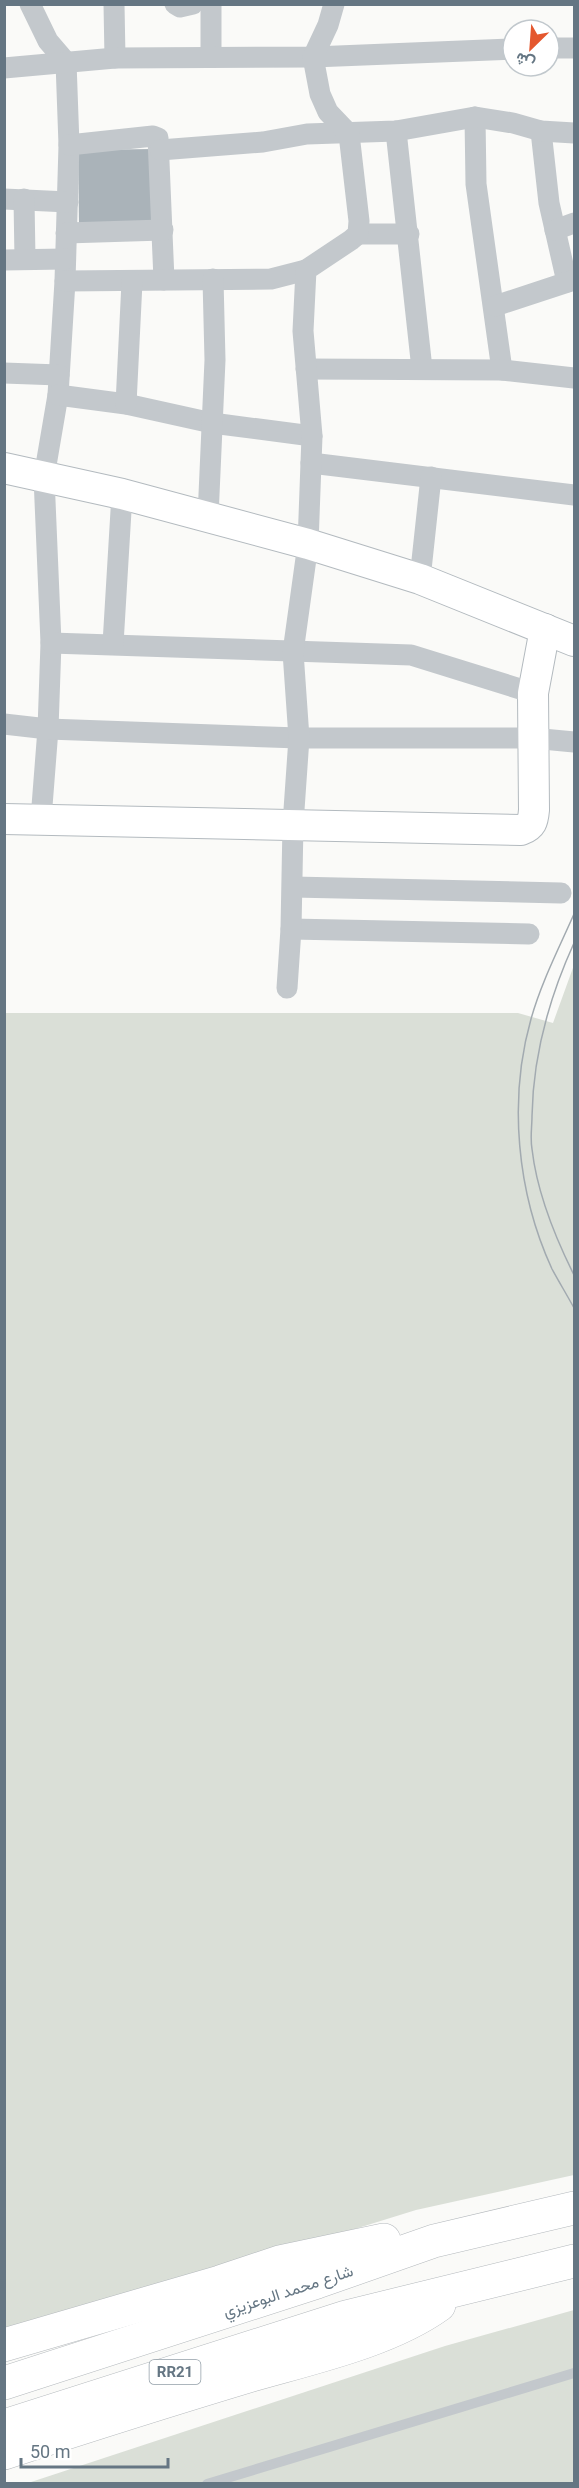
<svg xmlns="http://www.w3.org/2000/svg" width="579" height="2488" font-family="Roboto,Vazirmatn,sans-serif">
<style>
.green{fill:#dadfd7}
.building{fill:#aab3b9}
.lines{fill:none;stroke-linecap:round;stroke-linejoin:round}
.secondary-casing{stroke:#b3babf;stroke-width:32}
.highway-casing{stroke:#b4b9bd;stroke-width:34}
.lane{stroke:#c3c8cc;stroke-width:10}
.street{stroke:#c3c8cc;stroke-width:21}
.secondary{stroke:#fff;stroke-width:30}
.highway{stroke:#fff;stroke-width:33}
.tram{stroke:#a2aab0;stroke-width:1.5}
.labels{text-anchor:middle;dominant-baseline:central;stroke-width:6;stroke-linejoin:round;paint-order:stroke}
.shield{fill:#fff;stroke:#939fa8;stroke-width:1.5}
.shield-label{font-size:15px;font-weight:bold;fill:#657683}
.street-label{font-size:16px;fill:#657683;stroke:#fff}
</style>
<rect width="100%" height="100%" fill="#fafaf8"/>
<!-- green -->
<g class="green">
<polygon points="574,965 574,2175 416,2210 17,2334 5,2335 5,1013 518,1013 553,1023"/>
<polygon points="574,2310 574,2483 25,2484 445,2346"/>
</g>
<!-- building -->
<polygon class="building" points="153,149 154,223 79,224 78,150"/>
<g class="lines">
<!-- secondary casing -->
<g class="secondary-casing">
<g id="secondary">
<polyline points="4,468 122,494 308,544 420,579 574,641"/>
<path d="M4,819L521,830C532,826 533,821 534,810L533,693L545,629"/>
</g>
</g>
<!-- highway casing -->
<g class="highway-casing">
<g id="highway">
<polyline points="4,2345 220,2282 280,2262 384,2240"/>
<polyline points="4,2383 317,2282 434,2241 574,2208"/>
<polyline points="4,2426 346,2317 574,2261"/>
<path d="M4,2453C87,2426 169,2400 252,2375C311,2358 389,2341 439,2305"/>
</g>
</g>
<!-- lane -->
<polyline class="lane" points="207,2484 574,2373"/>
<!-- street -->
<g class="street">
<polyline points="30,4 48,41 66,62 69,145 65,281 58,395 44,477 51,643 48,729 41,819"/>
<polyline points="114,4 115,58"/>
<polyline points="175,4 180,7 193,4"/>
<polyline points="549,48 574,48"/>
<polyline points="211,57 211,4"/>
<polyline points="4,68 115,58 313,57 513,49"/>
<polyline points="475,117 476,184 502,370"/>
<polyline points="396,131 422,369"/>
<polyline points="541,131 549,203 567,282"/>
<polyline points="69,145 153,136 158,138 164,280"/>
<polyline points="160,150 263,142 307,134 396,131 475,117 513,123 541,131 574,133"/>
<polyline points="4,199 68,202"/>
<polyline points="24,199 25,259"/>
<polyline points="555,230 574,223"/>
<polyline points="66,233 163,230"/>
<polyline points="358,234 409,234"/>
<polyline points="4,260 65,259"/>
<polyline points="65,281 271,279 306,270"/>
<polyline points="495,306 574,280"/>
<polyline points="306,369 502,370 574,378"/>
<polyline points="4,373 59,375"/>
<polyline points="58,395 126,404 212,423 312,436"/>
<polyline points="126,404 132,282"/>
<polyline points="311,463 574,495"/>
<polyline points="208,517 215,360 213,279"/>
<polyline points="420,579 431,477"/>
<polyline points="51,643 411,655 533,693"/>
<polyline points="113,644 122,494"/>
<polyline points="4,724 48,729 299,738 532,738 574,742"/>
<polyline points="293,887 561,893"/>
<polyline points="291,929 529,934"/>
<polyline points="287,988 291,929 293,824 299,738 293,652 308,544 312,436 303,331 306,270 351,240 358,234 359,221 349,134 328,112 320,94 313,57 328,25 334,4"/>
</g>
<!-- secondary -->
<use href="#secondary" class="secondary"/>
<!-- highway -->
<use href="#highway" class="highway"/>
<!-- tram -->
<g class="tram">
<path d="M574,914C559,948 541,983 531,1019C508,1100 517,1193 552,1269C559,1282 567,1295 574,1308"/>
<path d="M574,943C549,998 533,1055 532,1116C532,1127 530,1138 532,1149C537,1193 554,1235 574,1275"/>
</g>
</g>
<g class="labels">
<!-- shield labels -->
<rect class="shield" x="149.5" y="2360" width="51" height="24" rx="4.5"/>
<g class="shield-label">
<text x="175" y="2372">RR21</text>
</g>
<!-- street labels -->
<g class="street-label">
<text transform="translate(288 2291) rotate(-18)">شارع محمد البوعزيزي</text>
</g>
</g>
<!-- border -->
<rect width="579" height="2488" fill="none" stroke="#657683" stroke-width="12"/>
<!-- north arrow -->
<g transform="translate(531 48) rotate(205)"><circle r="28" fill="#ffffff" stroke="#c1c8cd" stroke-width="1.5"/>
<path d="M0-4.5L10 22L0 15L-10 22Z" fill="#e4572e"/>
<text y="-9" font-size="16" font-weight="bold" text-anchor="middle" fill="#657683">ش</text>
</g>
<!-- scale -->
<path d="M21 2458v9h147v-9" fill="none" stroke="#657683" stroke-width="3"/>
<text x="30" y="2458" font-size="18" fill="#657683" stroke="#ffffff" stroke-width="4.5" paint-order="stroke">50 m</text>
</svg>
